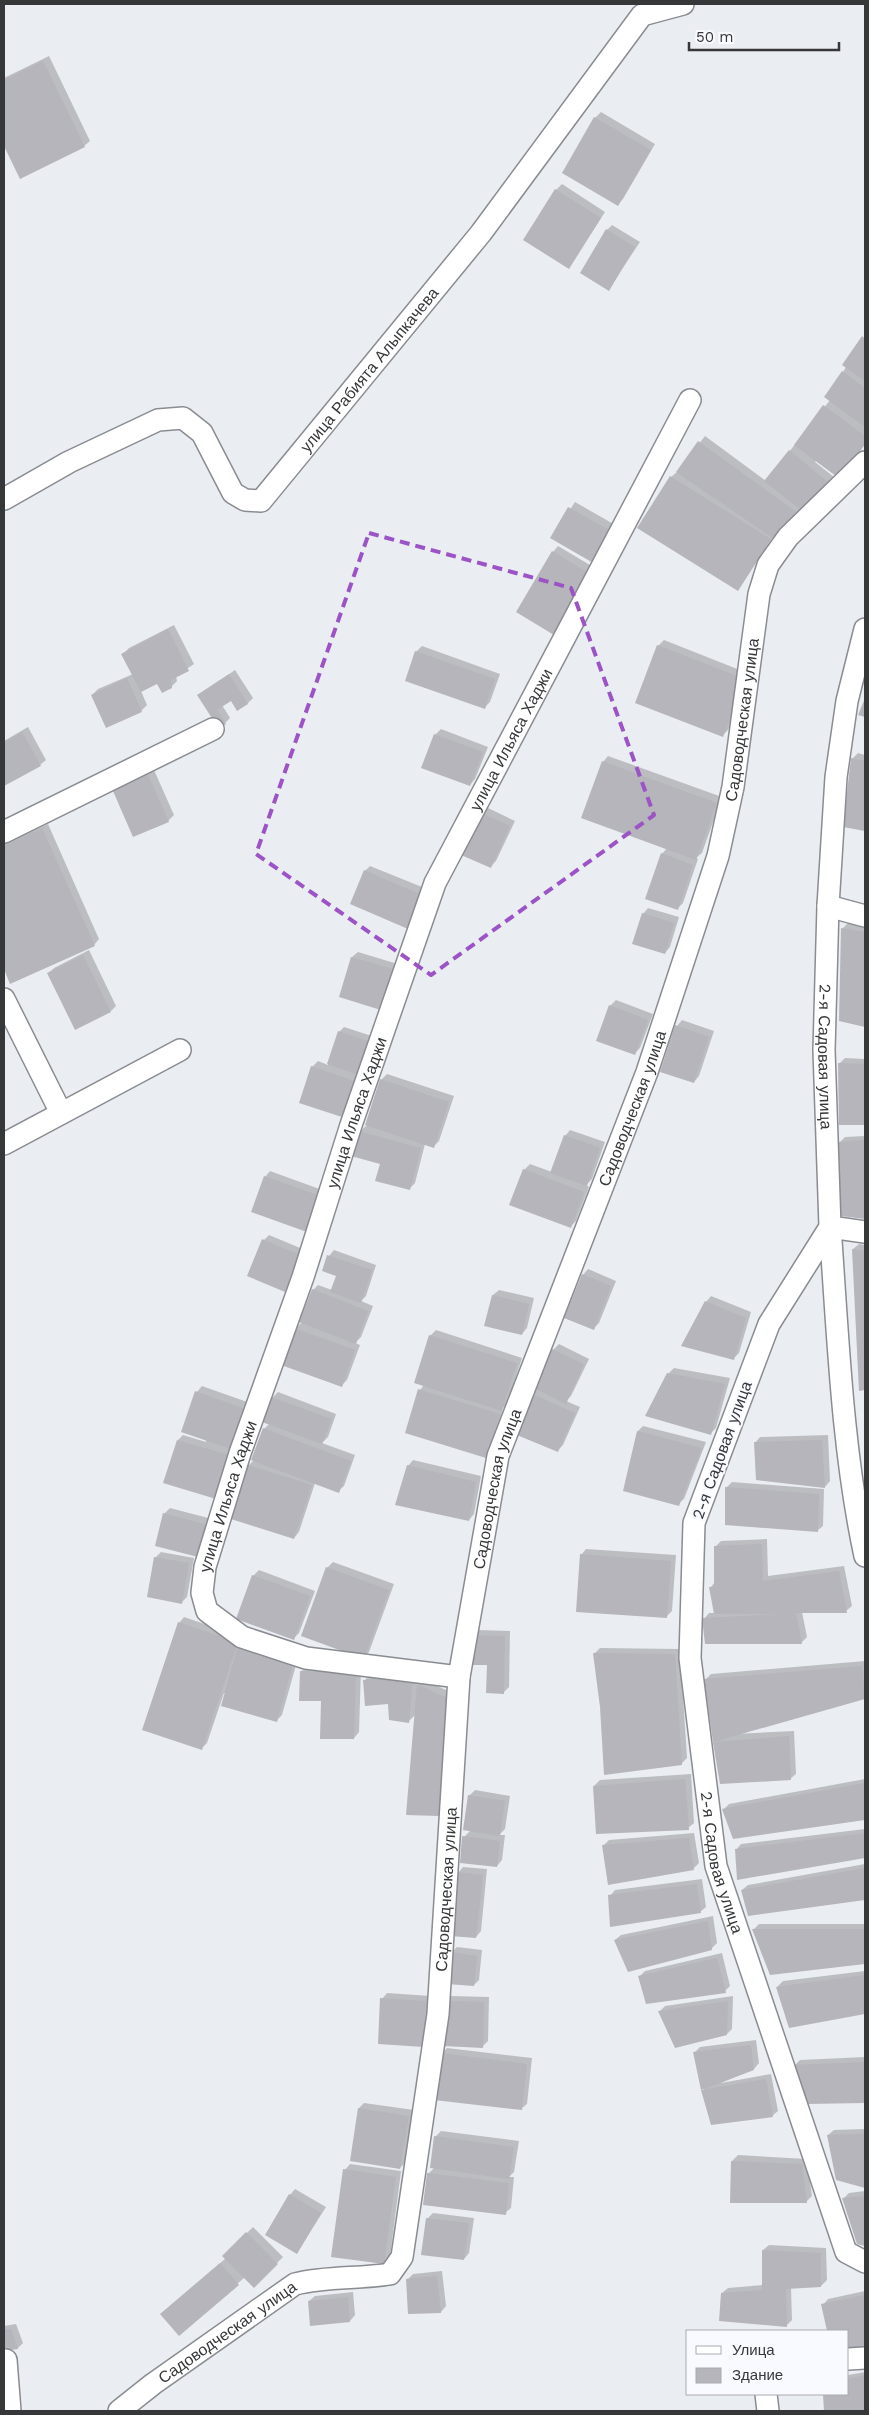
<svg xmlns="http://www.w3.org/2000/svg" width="869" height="2415" font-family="'Work Sans',sans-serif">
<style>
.shadow{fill:#0003}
.building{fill:#b5b5bb}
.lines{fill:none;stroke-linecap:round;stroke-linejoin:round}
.street-casing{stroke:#898c91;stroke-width:24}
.street{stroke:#fff;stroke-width:21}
.marked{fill:none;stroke:#9c53c6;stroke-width:4;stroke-dasharray:10 6;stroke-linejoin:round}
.labels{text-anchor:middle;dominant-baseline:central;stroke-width:4;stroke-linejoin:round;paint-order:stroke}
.street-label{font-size:16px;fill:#363739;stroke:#f8faff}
</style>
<rect width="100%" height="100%" fill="#eaedf2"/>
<!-- shadow -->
<g class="shadow">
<polygon points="49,56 90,141 84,146 20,177 4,143 4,78"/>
<polygon points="601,112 655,144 623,199 618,204 563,173 595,118"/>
<polygon points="562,184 605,212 569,267 556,190"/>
<polygon points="612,225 640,242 609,289 607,230"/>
<polygon points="865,335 865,444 846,472 817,460 815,462 834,477 810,506 773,537 738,590 671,477 677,472 705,436 766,481 830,400 843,372"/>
<polygon points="575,502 617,526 600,557 551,538"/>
<polygon points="558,546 595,568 554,633 553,552"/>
<polygon points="174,625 194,664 176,676 177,681 171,687 158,683 141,691 147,705 141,711 92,695 98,689 133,674 123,654 129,648"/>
<polygon points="664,640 750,674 728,730 722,736 637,702 658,646"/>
<polygon points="422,646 500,674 490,702 484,708 416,652"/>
<polygon points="235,670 253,698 247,704 231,699 222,705 230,718 225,723 199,695"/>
<polygon points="28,727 46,760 40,765 4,784 4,741"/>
<polygon points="441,729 488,747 475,779 470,785 435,735"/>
<polygon points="858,753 865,755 865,830 844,826 852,759"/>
<polygon points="608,756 722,797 702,853 696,858 698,859 683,903 677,909 662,854 667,848 603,762"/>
<polygon points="154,770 174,815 168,821 114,791 120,786"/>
<polygon points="488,808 515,821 496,861 490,867 482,813"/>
<polygon points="48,824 99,939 94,945 11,982 4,966 4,844"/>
<polygon points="370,866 427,889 413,922 365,871"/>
<polygon points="648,908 679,917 670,947 665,953 643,914"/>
<polygon points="848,923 865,926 865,1026 840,1020 843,928"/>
<polygon points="89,950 116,1006 111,1011 49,973 54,968"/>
<polygon points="358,952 401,965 389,1004 340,996 352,957"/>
<polygon points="616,1000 653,1014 640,1048 635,1053 610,1006"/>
<polygon points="682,1020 714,1031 699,1076 694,1082 677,1026"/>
<polygon points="344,1027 378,1038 348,1110 342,1116 312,1067 318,1061 328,1065 339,1032"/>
<polygon points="845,1058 865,1059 865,1124 840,1124 840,1063"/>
<polygon points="387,1074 454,1096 439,1141 433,1147 425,1144 415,1183 410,1188 381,1163 359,1132 366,1126 382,1079"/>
<polygon points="570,1130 605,1142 592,1179 586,1185 589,1187 576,1221 570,1227 524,1170 530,1164 552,1172 565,1136"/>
<polygon points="865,1136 865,1218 842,1215 839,1143 845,1137"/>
<polygon points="270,1171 325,1191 312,1225 265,1177"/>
<polygon points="269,1235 305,1250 290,1285 284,1291 264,1240"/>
<polygon points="859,1244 865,1245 865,1389 861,1389 853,1249"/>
<polygon points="334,1250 376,1265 366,1296 361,1301 373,1306 361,1337 355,1343 360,1345 347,1380 342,1385 295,1329 302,1322 313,1290 318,1285 332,1290 337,1275 329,1256"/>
<polygon points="588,1269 616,1281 599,1323 593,1329 583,1275"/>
<polygon points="499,1290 534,1298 527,1328 522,1334 486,1325 493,1295"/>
<polygon points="711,1296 751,1312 739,1353 734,1358 706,1302"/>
<polygon points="436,1330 522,1358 507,1404 503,1408 492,1451 486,1456 420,1390 424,1385 430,1336"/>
<polygon points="559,1344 589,1359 571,1396 566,1401 580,1407 563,1445 557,1451 531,1394 536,1388 553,1350"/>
<polygon points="674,1368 730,1378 716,1428 711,1433 668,1374"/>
<polygon points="202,1386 250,1403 236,1442 230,1449 234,1450 221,1492 178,1440 183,1435 206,1442 197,1392"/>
<polygon points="278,1392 336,1414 328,1437 322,1443 355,1455 344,1486 338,1491 315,1483 299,1532 294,1538 233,1518 249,1465 254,1460 264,1429 269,1424 272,1398"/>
<polygon points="643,1426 706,1442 684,1499 678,1504 638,1431"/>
<polygon points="828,1435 830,1481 825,1487 755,1443 760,1437"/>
<polygon points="413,1460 481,1476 474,1514 469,1520 408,1466"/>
<polygon points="732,1482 824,1489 823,1526 817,1531 726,1488"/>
<polygon points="170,1508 212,1519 204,1550 164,1514"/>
<polygon points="767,1539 768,1576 844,1566 852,1606 846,1611 802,1612 807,1637 801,1643 704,1619 709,1613 715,1613 710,1588 715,1582 716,1546 721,1541"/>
<polygon points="586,1549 676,1555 672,1611 666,1617 581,1555"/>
<polygon points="161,1552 194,1558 187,1597 182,1602 155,1558"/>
<polygon points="333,1562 394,1584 369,1652 363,1658 327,1568"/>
<polygon points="259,1570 315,1591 299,1633 293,1639 253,1576"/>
<polygon points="184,1617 243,1637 239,1649 244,1644 298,1658 282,1715 277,1720 224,1693 207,1743 202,1748 179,1623"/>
<polygon points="478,1630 510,1631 509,1687 504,1692 473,1636"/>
<polygon points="600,1648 680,1649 687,1758 681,1764 602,1707 595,1653"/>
<polygon points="865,1661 865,1697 734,1734 794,1731 796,1774 790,1779 721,1783 705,1680 711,1674"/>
<polygon points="307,1666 361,1668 359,1732 354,1738 301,1672"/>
<polygon points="418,1671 417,1686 423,1679 452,1693 444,1809 439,1815 415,1715 408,1722 364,1681 370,1675"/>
<polygon points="691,1774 694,1823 688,1828 594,1786 600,1780"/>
<polygon points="865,1779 865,1819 734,1837 723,1810 729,1804"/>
<polygon points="475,1790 510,1796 505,1829 499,1835 505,1835 502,1860 497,1866 464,1837 471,1830 469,1796"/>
<polygon points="865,1829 865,1856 738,1879 736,1850 741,1844"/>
<polygon points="694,1833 699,1863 693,1869 603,1846 609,1840"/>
<polygon points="865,1864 865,1899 749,1915 742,1890 748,1885"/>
<polygon points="463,1867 487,1869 481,1931 476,1937 458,1873"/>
<polygon points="702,1879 706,1907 700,1912 610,1896 615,1890"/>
<polygon points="713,1916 717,1943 711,1949 615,1940 621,1935"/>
<polygon points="759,1924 865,1924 865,1963 770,1974 754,1929"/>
<polygon points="457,1947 482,1950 479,1980 474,1985 452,1952"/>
<polygon points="722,1953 730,1986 725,1991 639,1977 645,1971"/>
<polygon points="865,1971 865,2013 790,2027 777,1987 783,1981"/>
<polygon points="387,1993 431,1996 423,2045 382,1999"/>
<polygon points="451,1996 489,1997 488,2041 482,2047 446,2001"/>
<polygon points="733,1996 732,2029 727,2034 660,2011 665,2006"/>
<polygon points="756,2040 759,2063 754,2069 721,2083 771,2074 778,2111 772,2116 712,2123 695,2052 700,2047"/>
<polygon points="447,2048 532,2058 527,2104 521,2109 441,2054"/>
<polygon points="865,2057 865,2102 806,2103 795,2065 800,2060"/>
<polygon points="364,2103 414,2110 406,2162 400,2168 359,2108"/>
<polygon points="865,2129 865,2186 837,2179 828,2135 834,2130"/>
<polygon points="441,2131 519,2141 514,2172 509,2177 514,2177 511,2208 505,2213 428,2174 435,2167 436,2136"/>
<polygon points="738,2155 807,2159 812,2196 806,2202 732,2161"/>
<polygon points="350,2164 401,2171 390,2257 384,2262 345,2170"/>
<polygon points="295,2189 326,2207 297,2253 290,2195"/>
<polygon points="865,2191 865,2245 858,2243 844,2198 849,2193"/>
<polygon points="433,2213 474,2218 469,2253 464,2259 427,2219"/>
<polygon points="253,2227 283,2257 254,2286 245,2277 180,2335 168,2309 226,2258 224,2256"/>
<polygon points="769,2245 826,2248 827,2280 821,2286 791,2287 792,2320 787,2325 722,2293 728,2288 763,2285 763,2250"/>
<polygon points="442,2271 446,2306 441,2312 407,2280 413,2274"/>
<polygon points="865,2291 865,2348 848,2351 848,2331 828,2331 823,2305 828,2299"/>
<polygon points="353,2292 355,2315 350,2321 309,2301 315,2296"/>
<polygon points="16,2324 23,2343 18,2348 4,2350 4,2326"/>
<polygon points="865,2372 865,2411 825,2411 825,2394 848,2394 848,2375"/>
</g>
<!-- building -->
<g class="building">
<polygon points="43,61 85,147 20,179 4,146 4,80"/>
<polygon points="594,117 651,150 618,206 562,173"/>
<polygon points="555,189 601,218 569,269 523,240"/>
<polygon points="606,229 635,247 609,291 580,273"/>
<polygon points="862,336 865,339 865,381 842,365"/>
<polygon points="842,371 865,388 865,427 824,397"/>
<polygon points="823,405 865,436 865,444 840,479 794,445"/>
<polygon points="698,441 798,513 777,541 676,472"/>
<polygon points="789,450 829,483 805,513 764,481"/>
<polygon points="670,476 771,539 738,591 637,528"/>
<polygon points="568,507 613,532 595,564 550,538"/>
<polygon points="552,551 590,574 554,635 516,612"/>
<polygon points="168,629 189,671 171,680 172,688 162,693 157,684 141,692 121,654"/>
<polygon points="657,645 745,679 723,737 635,703"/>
<polygon points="415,651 495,679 485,709 405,681"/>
<polygon points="229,674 248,704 237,711 231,701 217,710 226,724 219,729 197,695"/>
<polygon points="127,678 142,712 106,728 91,695"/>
<polygon points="865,698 865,717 858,715"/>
<polygon points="22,732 41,766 4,786 4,742"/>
<polygon points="434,734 483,752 470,786 421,768"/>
<polygon points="851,758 865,761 865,831 843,827"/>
<polygon points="602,761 717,803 696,860 581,818"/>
<polygon points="148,775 169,822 133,837 113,791"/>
<polygon points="481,813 510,826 491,868 461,855"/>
<polygon points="42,828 95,946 10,984 4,969 4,846"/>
<polygon points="661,853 693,865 678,910 645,899"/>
<polygon points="364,870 422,895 408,929 350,904"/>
<polygon points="642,913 674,923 665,954 632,944"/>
<polygon points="841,928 865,932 865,1027 839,1021"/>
<polygon points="83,955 111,1012 75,1030 47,973"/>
<polygon points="351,957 396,970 384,1011 339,997"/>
<polygon points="609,1005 648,1020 635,1055 596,1041"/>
<polygon points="675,1025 709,1037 694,1083 660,1072"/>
<polygon points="338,1031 373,1043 362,1076 327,1064"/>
<polygon points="838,1063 865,1064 865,1125 839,1125"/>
<polygon points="311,1066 354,1081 342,1117 299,1103"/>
<polygon points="380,1079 449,1102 434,1148 365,1125"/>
<polygon points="358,1131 421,1148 410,1190 375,1181 380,1164 351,1156"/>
<polygon points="564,1135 600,1148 587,1186 550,1173"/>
<polygon points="865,1140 865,1219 841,1216 838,1142"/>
<polygon points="523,1169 584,1192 571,1228 509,1205"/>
<polygon points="264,1176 320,1196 307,1232 251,1212"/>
<polygon points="262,1239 300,1255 285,1292 247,1276"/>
<polygon points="852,1249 865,1251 865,1390 859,1391"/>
<polygon points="327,1255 372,1270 361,1303 330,1292 336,1276 322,1271"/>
<polygon points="582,1274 611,1286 594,1330 564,1318"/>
<polygon points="312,1289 368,1311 356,1344 299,1322"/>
<polygon points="492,1295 529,1304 522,1335 484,1326"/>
<polygon points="705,1301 746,1318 734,1360 681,1346"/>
<polygon points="294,1328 355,1350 342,1387 281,1365"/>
<polygon points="429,1335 517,1363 502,1411 414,1383"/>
<polygon points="552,1349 584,1364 566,1404 534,1388"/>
<polygon points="667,1373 725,1384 711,1435 645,1416"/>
<polygon points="418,1389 500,1414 486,1458 405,1433"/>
<polygon points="195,1391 245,1409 231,1449 181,1432"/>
<polygon points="530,1393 575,1413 558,1452 512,1433"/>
<polygon points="271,1397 332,1419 322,1444 262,1422"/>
<polygon points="263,1428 351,1461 339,1493 251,1460"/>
<polygon points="637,1431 702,1448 679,1506 623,1491"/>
<polygon points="177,1440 229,1455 216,1499 163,1483"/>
<polygon points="822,1440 825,1488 756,1480 754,1442"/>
<polygon points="248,1465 312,1485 294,1539 231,1519"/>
<polygon points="407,1465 476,1482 469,1521 395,1505"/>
<polygon points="725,1487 819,1494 818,1532 725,1525"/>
<polygon points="163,1513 207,1525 198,1557 155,1546"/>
<polygon points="762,1544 763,1581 839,1571 847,1613 796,1613 802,1644 705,1644 702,1618 785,1614 714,1614 709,1587 714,1587 714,1546"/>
<polygon points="580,1554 671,1561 667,1618 576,1612"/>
<polygon points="154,1557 189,1563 182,1604 147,1597"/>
<polygon points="326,1567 389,1590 364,1659 301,1636"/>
<polygon points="252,1575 310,1596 294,1640 236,1619"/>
<polygon points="178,1622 238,1642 202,1750 142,1730"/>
<polygon points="471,1635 505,1636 504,1694 486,1693 487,1665 471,1665"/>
<polygon points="237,1649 293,1664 277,1722 221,1706"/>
<polygon points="593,1653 675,1654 682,1765 604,1775 600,1707"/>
<polygon points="862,1666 865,1699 713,1742 704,1679"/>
<polygon points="300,1671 356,1673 354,1739 320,1739 321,1701 299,1701"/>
<polygon points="413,1676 409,1723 389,1720 388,1704 365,1706 363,1680"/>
<polygon points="417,1684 447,1698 439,1816 406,1815"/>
<polygon points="789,1736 791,1780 720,1784 713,1742"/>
<polygon points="685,1779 689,1830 596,1834 593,1786"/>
<polygon points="865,1783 865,1820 733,1839 722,1809"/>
<polygon points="468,1795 505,1801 500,1836 463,1830"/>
<polygon points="865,1833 865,1858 737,1880 735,1849"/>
<polygon points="462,1836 500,1841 497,1867 460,1863"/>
<polygon points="689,1838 694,1870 608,1885 602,1845"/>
<polygon points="865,1868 865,1900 748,1916 741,1890"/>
<polygon points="456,1872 483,1875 476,1938 450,1936"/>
<polygon points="697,1884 701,1913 610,1927 608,1895"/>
<polygon points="708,1921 712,1950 628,1972 614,1940"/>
<polygon points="752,1929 865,1929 865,1964 770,1975"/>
<polygon points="451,1952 477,1956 474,1986 447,1984"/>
<polygon points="717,1958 726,1993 646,2004 638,1976"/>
<polygon points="865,1975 865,2014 789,2028 776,1987"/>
<polygon points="380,1998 426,2001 424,2047 378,2044"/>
<polygon points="445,2001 484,2002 483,2048 443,2046"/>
<polygon points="728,2001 727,2035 675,2048 658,2011"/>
<polygon points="751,2045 754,2070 701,2090 766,2079 773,2117 711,2125 701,2090 693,2052"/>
<polygon points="440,2053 527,2064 522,2110 434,2100"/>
<polygon points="865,2062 865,2103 805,2104 793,2065"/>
<polygon points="358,2108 409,2116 400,2169 350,2161"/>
<polygon points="865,2134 865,2188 836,2180 827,2135"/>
<polygon points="434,2136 514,2147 509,2179 430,2168"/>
<polygon points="731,2161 802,2164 807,2203 730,2203"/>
<polygon points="343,2169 396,2177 384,2264 331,2257"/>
<polygon points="427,2173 509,2183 506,2215 423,2205"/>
<polygon points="289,2194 321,2213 297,2254 265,2235"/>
<polygon points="865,2196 865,2246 857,2244 842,2198"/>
<polygon points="426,2218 469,2223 464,2260 421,2255"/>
<polygon points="246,2232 278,2264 254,2288 222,2256"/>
<polygon points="762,2250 821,2253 821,2287 786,2289 787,2327 719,2321 721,2293 762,2290"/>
<polygon points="220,2263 239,2285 179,2336 160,2314"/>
<polygon points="437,2276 441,2313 408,2314 406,2279"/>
<polygon points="865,2295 865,2349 848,2352 848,2331 827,2331 821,2304"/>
<polygon points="348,2297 350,2322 310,2326 308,2301"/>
<polygon points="11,2329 18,2349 4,2351 4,2330"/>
<polygon points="865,2375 865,2411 824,2411 823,2394 848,2394 848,2379"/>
</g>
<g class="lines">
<!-- street casing -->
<g class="street-casing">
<g id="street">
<path id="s1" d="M4,499L69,462L158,420L183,418L202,433L233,493L245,500L261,501L481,233L642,15L683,4"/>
<path id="s2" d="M865,629L847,701L836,777L828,906L824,1050L830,1227L769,1324L694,1523L690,1658L716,1866L846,2252L865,2262"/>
<polyline points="4,832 213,729"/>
<polyline points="828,906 865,916"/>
<polyline points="4,999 61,1113"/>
<polyline points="4,1144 180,1050"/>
<path d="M865,1232L830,1227C838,1336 842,1449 865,1556"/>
<path id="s3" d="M459,1677L306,1658L242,1637L207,1611L202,1593L205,1567L240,1453L303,1277L351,1125L435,883L690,400"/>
<polyline points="848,2359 865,2358"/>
<polyline points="6,2360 10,2411"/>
<polyline points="766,2394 768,2411"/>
<path id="s4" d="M119,2411L153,2384L295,2284C326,2276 358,2279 390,2274L402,2257L438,2014L459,1677L498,1456L647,1072L718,856L733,787L759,594L768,565L788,537L865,462"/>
</g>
</g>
<!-- street -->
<use href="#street" class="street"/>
</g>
<!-- marked area -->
<path class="marked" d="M369,533L571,588L654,815L431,975L256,854Z"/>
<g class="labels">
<!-- street labels -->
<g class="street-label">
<text stroke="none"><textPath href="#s1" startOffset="490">улица Рабията Алыпкачева</textPath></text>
<text stroke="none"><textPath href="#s4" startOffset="1919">Садоводческая улица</textPath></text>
<text stroke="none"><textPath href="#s3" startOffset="1194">улица Ильяса Хаджи</textPath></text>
<text stroke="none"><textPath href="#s2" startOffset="431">2-я Садовая улица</textPath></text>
<text stroke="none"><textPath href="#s4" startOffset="1514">Садоводческая улица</textPath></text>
<text stroke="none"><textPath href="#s3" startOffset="789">улица Ильяса Хаджи</textPath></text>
<text transform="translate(722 1450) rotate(-70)">2-я Садовая улица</text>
<text stroke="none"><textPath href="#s4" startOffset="1109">Садоводческая улица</textPath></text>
<text stroke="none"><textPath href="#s3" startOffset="384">улица Ильяса Хаджи</textPath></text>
<text stroke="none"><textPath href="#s2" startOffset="1271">2-я Садовая улица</textPath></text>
<text stroke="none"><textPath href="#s4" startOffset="704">Садоводческая улица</textPath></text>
<text stroke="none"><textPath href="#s4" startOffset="134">Садоводческая улица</textPath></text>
</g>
</g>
<!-- border -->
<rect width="869" height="2415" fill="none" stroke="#363739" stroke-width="10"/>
<!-- legend -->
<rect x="686" y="2330" width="162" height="65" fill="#f8faff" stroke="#aaacb0"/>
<rect x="696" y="2346" width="25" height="8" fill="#ffffff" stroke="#aaacb0"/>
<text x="732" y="2355" font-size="15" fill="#363739">Улица</text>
<rect x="696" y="2368" width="25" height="15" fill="#b5b5bb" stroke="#aaacb0"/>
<text x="732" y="2380" font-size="15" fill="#363739">Здание</text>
<!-- scale -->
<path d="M689 42v8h150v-8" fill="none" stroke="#363739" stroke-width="2.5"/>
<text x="696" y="42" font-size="15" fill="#363739" stroke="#f8faff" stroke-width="4" paint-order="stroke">50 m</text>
</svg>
